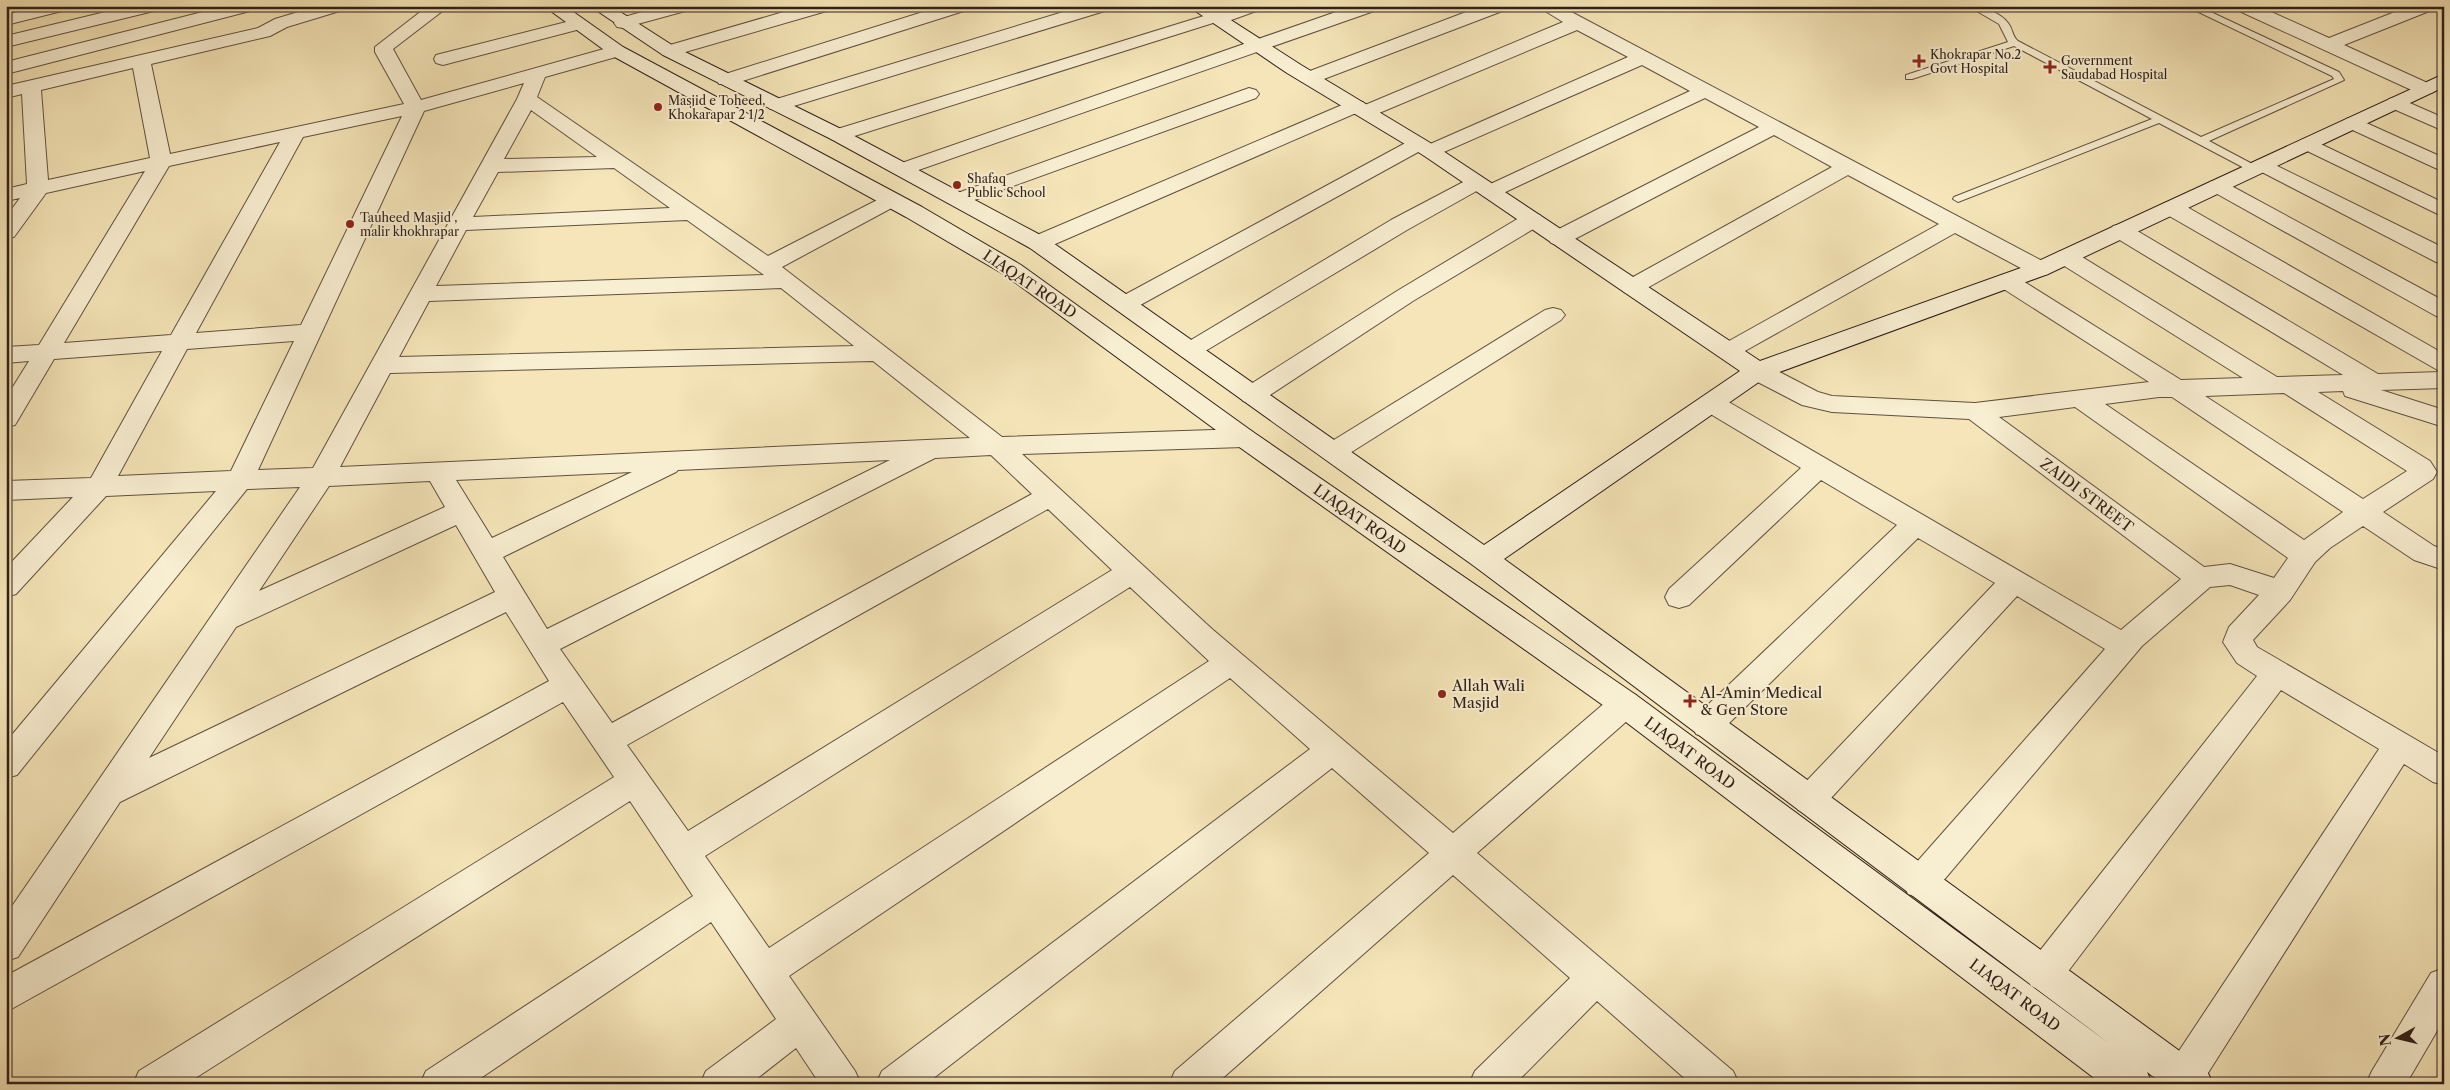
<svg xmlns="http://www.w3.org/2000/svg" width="2450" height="1090" font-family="'Libre Caslon Text',serif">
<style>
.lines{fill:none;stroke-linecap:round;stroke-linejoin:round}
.lane-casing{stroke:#615140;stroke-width:2}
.street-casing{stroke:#615140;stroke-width:2}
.secondary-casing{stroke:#302018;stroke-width:2}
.lane{fill:#f8eed1;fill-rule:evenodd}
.street{fill:#f8eed1;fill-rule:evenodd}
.secondary{fill:#f8eed1;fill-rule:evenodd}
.poi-dot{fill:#8f2418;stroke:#f8eed1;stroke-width:2}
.labels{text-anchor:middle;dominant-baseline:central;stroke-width:4;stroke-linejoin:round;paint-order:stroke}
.far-poi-label{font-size:12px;fill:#302018;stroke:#f8eed1;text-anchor:start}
.street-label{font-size:15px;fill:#302018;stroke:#f8eed1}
.poi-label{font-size:15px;fill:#302018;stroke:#f8eed1;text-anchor:start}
</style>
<rect width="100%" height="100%" fill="#f5e5b8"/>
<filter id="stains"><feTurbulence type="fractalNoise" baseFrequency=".004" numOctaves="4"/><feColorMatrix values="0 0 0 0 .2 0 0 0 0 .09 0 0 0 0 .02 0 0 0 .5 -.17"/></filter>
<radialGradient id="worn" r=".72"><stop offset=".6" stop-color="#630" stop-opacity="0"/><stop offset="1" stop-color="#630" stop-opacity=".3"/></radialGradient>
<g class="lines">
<!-- lane casing -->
<g class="lane-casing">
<path id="lane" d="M1968,6C1981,6 2000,12 2008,23C2013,29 2012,36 2018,41L2201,137L2334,79L2332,76L2186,6H2198L2339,72L2344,80L2209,141L2258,167V171H2250L2159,123L1958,202L1953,199L1954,197L2152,119L2014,46L1912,79H1906V75L2008,42L1999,24Z"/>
</g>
<!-- street casing -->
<g class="street-casing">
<g id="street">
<polygon points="38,6 69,6 66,10 6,25 6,15"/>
<polygon points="130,6 161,6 158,10 6,47 6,36"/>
<polygon points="226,6 257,6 254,10 6,74 6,62"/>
<path d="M318,6H346L343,10L287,27L270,36L151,64L170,154L404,104L375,52V47L428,6H449L393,49L421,100L611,47H623L626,51L623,55L545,77L537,97L768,256L885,196L892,194L899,196L903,200L899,204L782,267L1002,437L1244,429L1253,432L1257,438L1253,444L1244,447L1022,454L1212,629L1453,833L1614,695L1625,691L1636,695L1640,704L1636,713L1477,853L1733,1071L1739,1084H1691L1597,1001L1515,1084H1469L1475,1071L1570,978L1453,875L1216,1084H1169L1175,1071L1429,853L1332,768L926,1084H876L882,1071L1310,749L1230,678L789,976L855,1071L861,1084H820L796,1048L750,1084H700L706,1071L776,1019L711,922L472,1084H420L426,1071L693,896L630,801L186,1084H133L139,1071L614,777L563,702L6,1012V976L549,681L506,612L120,802L18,957L6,961V915L300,487L247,489L17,775L6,778V742L216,491L106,496L16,594L6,597V568L73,497L6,500V481L91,478L162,351L54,359L15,425L6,427V398L29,361L6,363V347L39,345L145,171L46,193L14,237L6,238V217L20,198L6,201V189L27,184L22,94L6,98V86L258,28L275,19ZM133,68L150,158L48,180L41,90ZM524,83L517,99L313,468L258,470L424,111ZM531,110L597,157L504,159ZM402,116L301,325L196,333L303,137ZM280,142L171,335L64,343L169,166ZM614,168L670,208L473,217L498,172ZM687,220L764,275L436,286L466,230ZM781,288L854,346L399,357L429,301ZM294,341L231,471L118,476L187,349ZM873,361L970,438L340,467L390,373ZM991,455L1032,494L612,723L560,649L935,458ZM890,460L547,629L503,557L676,472L678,470ZM632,472L492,538L456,480ZM430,481L445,507L259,591L329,486ZM1048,509L1112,570L688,831L627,745ZM456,525L495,592L149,758L236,627ZM1130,587L1209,661L769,948L705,856Z"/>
<polygon points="663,6 692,6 689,10 623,28 617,27 614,23 617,19"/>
<polygon points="804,6 833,6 830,10 675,55 663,55 660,51 663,47"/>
<polygon points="942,6 970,6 967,10 733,84 719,84 717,80 719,76"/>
<polygon points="1083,6 1111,6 1108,10 784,109 770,109 767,105 770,101"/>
<polygon points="1236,6 1262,6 1259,10 1223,23 1213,23 845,139 838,141 831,139 828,135 831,131"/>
<polygon points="1353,6 1380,6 1377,10 910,173 903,175 896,173 893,169 896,165"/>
<polygon points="1482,6 1508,6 1505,10 1316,82 1302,82 1300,78 1302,74"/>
<polygon points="1537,6 1560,6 2048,264 2051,269 2048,274 2040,276 2032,274 1955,233 1736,356 1728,359 1720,356 1716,351 1720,346 1939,224 1848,175 1640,292 1632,294 1624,292 1621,287 1624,282 1832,167 1774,135 1567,243 1559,245 1551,243 1548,238 1551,233 1759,127 1705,98 1497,196 1490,198 1483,196 1480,192 1482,188 1407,230 1197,356 1189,359 1181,356 1177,351 1181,346 1391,220 1469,179 1476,177 1483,179 1486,183 1484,187 1690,91 1642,65 1437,155 1430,157 1423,155 1420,151 1133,309 1125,311 1117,309 1113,304 1117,299 1411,140 1418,138 1425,140 1428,145 1628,57 1577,30 1372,116 1365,118 1356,113 1046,248 1038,250 1030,248 1027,243 1030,238 1349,102 1363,102 1365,105 1563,22"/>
<polygon points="2234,6 2258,6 2329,38 2410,6 2435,6 2432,10 2344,45 2432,85 2435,89 2432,93 2418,93 2237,10"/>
<polygon points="578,19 584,20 587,24 584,28 443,65 436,63 434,59 436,55"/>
<polygon points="1249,88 1256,90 1259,94 1256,98 966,203 959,205 952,203 948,199 952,195"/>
<polygon points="2396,97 2444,118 2444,131 2389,107 2386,103 2389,99"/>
<polygon points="2353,117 2444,158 2444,172 2346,127 2343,123 2346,119"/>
<polygon points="2308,138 2444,203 2444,217 2301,148 2298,144 2301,140"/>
<polygon points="2263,159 2444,248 2444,264 2436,262 2256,169 2253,165 2256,161"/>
<polygon points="2217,180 2224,182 2444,301 2444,318 2436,316 2210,190 2207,186 2210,182"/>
<path d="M2172,202L2180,203L2444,354V388L2381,390L2444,410V427L2345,396L2343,391L2318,392L2430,461L2437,472L2433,479L2383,512L2434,546L2444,549V570L2414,560L2363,526L2330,548L2315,562L2290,600L2253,640L2257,647L2444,756V785L2433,782L2404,764L2201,1084H2169L2165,1076L2171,1063L2379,749L2281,690L2057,986L2044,991L2031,986L2026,974L2031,962L2257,676L2237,663L2223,642L2229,627L2259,595L2230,585L2210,587L2142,646L1932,894L1920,898L1908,894L1903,883L1908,872L2105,649L2017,596L1820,810L1809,814L1798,810L1793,800L1798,790L1995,583L1918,538L1718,734L1707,738L1696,734L1692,725L1696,716L1897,525L1821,480L1689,605L1679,608L1669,605L1665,597L1669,589L1801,468L1702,409L1699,403L1702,397L1711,395L1720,397L2121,630L2181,579L1969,419L1832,412L1802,405L1748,377L1745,371L1748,365L1757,363L1766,365L1818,392L1832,396L1975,403L2149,382L1999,286L1996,281L1999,276L2007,274L2015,276L2181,380L2243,378L2058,262L2055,257L2058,252L2066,250L2074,252L2277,377L2343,375L2113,236L2110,231L2113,226L2121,224L2129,226L2378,374L2441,372L2164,213L2161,208L2164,203ZM2284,393L2407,471L2363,499L2205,396ZM2159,397H2172L2343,512L2304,540L2105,404ZM2075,407L2288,558L2274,578L2230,564L2204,567L1999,417Z"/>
<polygon points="1532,214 1540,215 1543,220 1540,225 1413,301 1261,401 1252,403 1243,401 1240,395 1243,389 1397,291 1524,215"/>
<polygon points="1553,308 1561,310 1565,315 1561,320 1342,458 1333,461 1324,458 1320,452 1324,446 1545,310"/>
<polygon points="2444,968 2444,1019 2406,1084 2366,1084 2372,1071 2431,973"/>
</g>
</g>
<!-- secondary casing -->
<g class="secondary-casing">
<polygon id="secondary" points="544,6 565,6 623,47 922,207 1021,265 1253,432 1636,695 2110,1044 1474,566 1030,248 831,139 663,55 590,6 611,6 675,47 845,131 1046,238 1484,545 1740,371 1423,155 1287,73 1188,6 1209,6 1301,65 1437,147 1760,361 2032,264 2444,74 2444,87 2048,274 1766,377 1504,559 2207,1071 2213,1084 2163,1084 2147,1072 2152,1084 2102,1084 1614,713 1235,444 1005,275 906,217 611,55"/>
</g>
<!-- lane -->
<use href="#lane" class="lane"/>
<!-- street -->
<use href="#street" class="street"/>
<!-- secondary -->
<use href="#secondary" class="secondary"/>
</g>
<!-- markers -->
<g class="poi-dot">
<path d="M1916.5 53.5h5v5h5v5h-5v5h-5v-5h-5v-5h5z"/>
<path d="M2047.5 59.5h5v5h5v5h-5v5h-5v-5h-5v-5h5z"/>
<circle cx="658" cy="107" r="5"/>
<circle cx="957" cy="185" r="5"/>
<circle cx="350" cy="224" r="5"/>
<circle cx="1442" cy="694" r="5"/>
<path d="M1687.5 693.5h5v5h5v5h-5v5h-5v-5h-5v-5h5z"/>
</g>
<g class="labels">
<!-- far-poi labels -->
<g class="far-poi-label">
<text x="1930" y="54">Khokrapar No.2<tspan x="1930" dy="14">Govt Hospital</tspan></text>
<text x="2061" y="60">Government<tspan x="2061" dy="14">Saudabad Hospital</tspan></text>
<text x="668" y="100">Masjid e Toheed,<tspan x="668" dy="14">Khokarapar 2 1/2</tspan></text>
<text x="967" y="178">Shafaq<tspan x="967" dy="14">Public School</tspan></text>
<text x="360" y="217">Tauheed Masjid ,<tspan x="360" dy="14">malir khokhrapar</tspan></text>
</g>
<!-- street labels -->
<g class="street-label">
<text transform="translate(1030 284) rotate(34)">LIAQAT ROAD</text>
<text transform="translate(2087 495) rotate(37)">ZAIDI STREET</text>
<text transform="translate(1360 519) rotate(35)">LIAQAT ROAD</text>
<text transform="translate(1690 753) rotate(37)">LIAQAT ROAD</text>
<text transform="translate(2015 995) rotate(37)">LIAQAT ROAD</text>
</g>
<!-- poi labels -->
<g class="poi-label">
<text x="1452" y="685">Allah Wali<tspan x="1452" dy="17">Masjid</tspan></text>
<text x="1700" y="692">Al-Amin Medical<tspan x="1700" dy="17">&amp; Gen Store</tspan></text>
</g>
</g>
<!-- margin -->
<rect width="2450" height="1090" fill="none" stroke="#f5e5b8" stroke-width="25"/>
<rect x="8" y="8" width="2435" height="1075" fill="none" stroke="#302018" stroke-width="2.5"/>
<rect x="12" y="12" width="2425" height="1065" fill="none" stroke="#302018"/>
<!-- north arrow -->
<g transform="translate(2398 1038) rotate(262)" stroke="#f8eed1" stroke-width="4" paint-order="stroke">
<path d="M0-4L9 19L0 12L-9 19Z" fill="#302018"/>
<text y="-8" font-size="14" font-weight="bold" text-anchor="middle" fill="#302018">N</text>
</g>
<rect width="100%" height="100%" filter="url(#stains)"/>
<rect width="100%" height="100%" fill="url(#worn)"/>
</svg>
